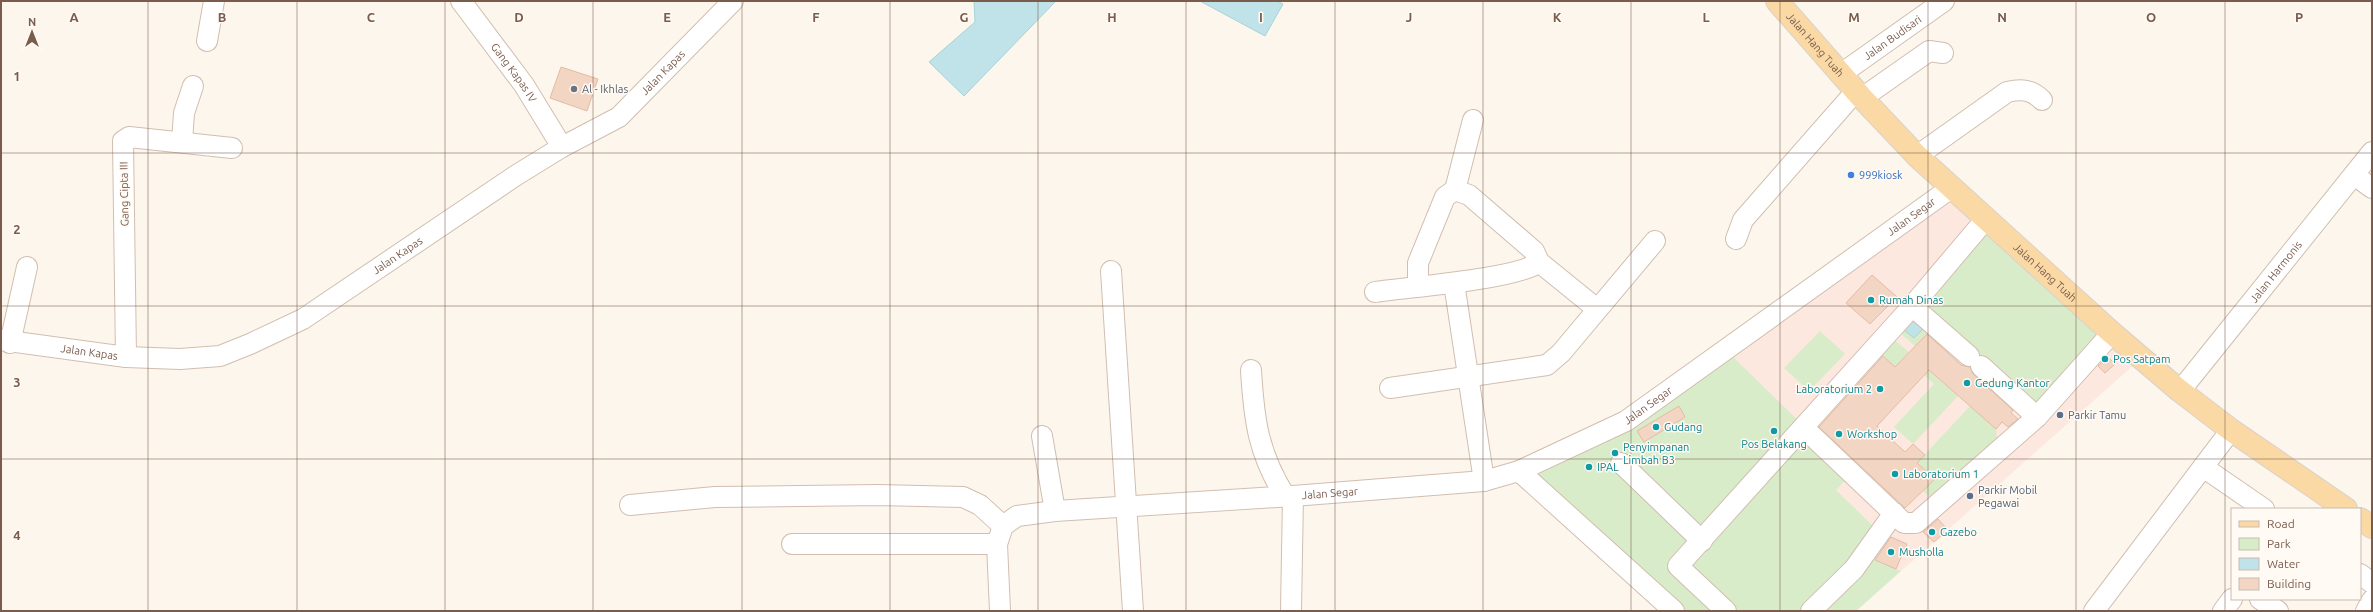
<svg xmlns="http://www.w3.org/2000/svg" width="2373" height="612" font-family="Ubuntu,sans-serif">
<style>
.commercial{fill:#fde8e0}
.green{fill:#d8ecc9}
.water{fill:#bfe3e8;stroke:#a5d3da}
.building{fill:#f3d5c3;stroke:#e6bba3}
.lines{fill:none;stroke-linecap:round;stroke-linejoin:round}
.minor-casing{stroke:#d1beb0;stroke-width:22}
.major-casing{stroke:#dad1cd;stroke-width:24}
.minor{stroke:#fff;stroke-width:20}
.major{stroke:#fbd9a5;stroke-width:22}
.grid{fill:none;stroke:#7a5c4d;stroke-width:1;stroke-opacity:0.55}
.worship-dot{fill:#6b7280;stroke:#fffaf3;stroke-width:1.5}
.shop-dot{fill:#3f7fe0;stroke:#fffaf3;stroke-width:1.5}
.culture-dot{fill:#0f9aa8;stroke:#fffaf3;stroke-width:1.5}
.service-dot{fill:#5c6f8a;stroke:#fffaf3;stroke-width:1.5}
.labels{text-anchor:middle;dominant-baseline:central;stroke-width:3;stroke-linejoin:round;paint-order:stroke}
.street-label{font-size:11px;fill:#7a5c4d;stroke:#fffaf3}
.worship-label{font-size:11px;fill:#5b616d;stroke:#fffaf3;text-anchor:start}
.shop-label{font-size:11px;fill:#366cbe;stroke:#fffaf3;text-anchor:start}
.culture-label{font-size:11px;fill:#0d838f;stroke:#fffaf3;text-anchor:start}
.service-label{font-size:11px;fill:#4e5e75;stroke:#fffaf3;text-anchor:start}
.grid-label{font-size:13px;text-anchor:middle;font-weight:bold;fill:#7a5c4d;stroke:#fffaf3;stroke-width:3;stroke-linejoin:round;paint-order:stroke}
</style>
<rect width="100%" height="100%" fill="#fdf6ec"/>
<!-- commercial -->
<polygon class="commercial" points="1950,195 2135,364 1856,611 1628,425"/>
<!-- green -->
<g class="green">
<polygon points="1981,224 2106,339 2037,417 1974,351 1912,306"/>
<polygon points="1912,315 1930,330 1915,346 1898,331"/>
<polygon points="1820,331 1845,354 1809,391 1784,368"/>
<polygon points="1892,338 1909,352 1895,367 1879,353"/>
<polygon points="1731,355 1852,473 1836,490 1873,526 1864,556 1901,571 1856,611 1681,611 1527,473"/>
<polygon points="1915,358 1958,396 1913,444 1894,427 1934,384 1911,363"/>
<polygon points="1970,406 1996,429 1998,447 1936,502 1923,491 1934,479 1917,463"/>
</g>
<!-- water -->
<g class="water">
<polygon points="974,1 1056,1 964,96 929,62 975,22"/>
<polygon points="1200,1 1277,1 1283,4 1265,36"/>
<polygon points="1913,321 1923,329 1914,338 1904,330"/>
</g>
<!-- building -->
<g class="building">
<polygon points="561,67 598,79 587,111 550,98"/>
<polygon points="1872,275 1897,297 1870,324 1846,303"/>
<polygon points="1927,334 1961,365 1970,367 1973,374 2013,410 2011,413 2018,419 2008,427 2002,422 1996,429 1929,370 1877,426 1905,452 1913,444 1925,455 1917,463 1935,479 1905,508 1819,427 1883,356 1895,367"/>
<polygon points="2107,356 2115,364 2105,373 2098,366"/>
<polygon points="1679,406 1685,417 1644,442 1637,431"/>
<polygon points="1938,519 1948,530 1934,542 1923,532"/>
<polygon points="1891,537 1907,544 1896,569 1875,560"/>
</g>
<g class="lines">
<!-- minor casing -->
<g class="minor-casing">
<g id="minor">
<path id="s1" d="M461,1L524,85L562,147"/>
<polyline points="207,41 214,1"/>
<path id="s2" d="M1841,74L1944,1"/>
<polyline points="1862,98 1929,51 1943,53"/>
<polyline points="182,142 184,113 193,86"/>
<path d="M1917,156L2007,92C2021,89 2031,89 2042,100"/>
<polyline points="2354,175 2372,188"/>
<polyline points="1455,190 1473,120"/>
<polyline points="1736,239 1743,220 1856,91"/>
<polyline points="1111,271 1133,611"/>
<polyline points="1454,283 1484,481"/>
<polyline points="1418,286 1418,263 1445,197 1455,190 1469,195 1534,251 1539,262 1597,309"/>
<path d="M1375,292C1407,287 1520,279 1539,262"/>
<polyline points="1912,306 1969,356"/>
<path id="s3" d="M1,340L126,357L180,359L220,356L250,344L303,319L515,176L562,147L619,117L733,1"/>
<polyline points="10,343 27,267"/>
<polyline points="126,357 123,141 129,137 232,148"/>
<polyline points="1981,366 2037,417"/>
<path d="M1251,370C1254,420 1258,453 1285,496"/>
<polyline points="1390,388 1547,365 1561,353 1655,241"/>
<path id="s4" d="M2180,391L2372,152"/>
<polyline points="1804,428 1904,523 1916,523 2037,417 2112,333"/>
<polyline points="1042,436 1055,511"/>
<polyline points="1621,463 1702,541"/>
<polyline points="2203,467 2264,509"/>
<polyline points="1519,471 1674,611"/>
<polyline points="630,505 715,497 878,495 963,497 980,505 1003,526"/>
<polyline points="792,544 997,544"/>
<polyline points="2360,574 2372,583"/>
<polyline points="2260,599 2278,611"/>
<path id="s5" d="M1000,611L997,544L1003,526L1017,516L1055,511L1293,496L1484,481L1519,471L1626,421L1951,188"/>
<polyline points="1291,611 1293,496"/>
<polyline points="1726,611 1678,566 1908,311 1985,220"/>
<polyline points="1811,611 1854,569 1894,513"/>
<polyline points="2094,611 2231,430"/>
<polyline points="2223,611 2232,599"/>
<polyline points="2366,611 2372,600"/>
</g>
</g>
<!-- major casing -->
<g class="major-casing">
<g id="major">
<path id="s6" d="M1777,1L1862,98L1917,156L2112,333L2180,391L2231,430L2346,509"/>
<polyline points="2360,519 2372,527"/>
</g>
</g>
<!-- minor -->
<use href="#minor" class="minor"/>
<!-- major -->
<use href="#major" class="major"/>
</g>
<!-- grid -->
<path class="grid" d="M148,1V611M297,1V611M445,1V611M593,1V611M742,1V611M890,1V611M1038,1V611M1186,1V611M1335,1V611M1483,1V611M1631,1V611M1780,1V611M1928,1V611M2076,1V611M2225,1V611M1,153H2372M1,306H2372M1,459H2372"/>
<!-- markers -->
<circle class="worship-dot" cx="574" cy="89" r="4"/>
<circle class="shop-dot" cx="1851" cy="175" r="4"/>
<g class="culture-dot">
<circle cx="1871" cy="300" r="4"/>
<circle cx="2105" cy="359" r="4"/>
<circle cx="1967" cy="383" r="4"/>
<circle cx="1880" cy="389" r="4"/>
<circle cx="1656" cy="427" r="4"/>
<circle cx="1774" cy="431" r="4"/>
<circle cx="1839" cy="434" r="4"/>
<circle cx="1615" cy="453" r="4"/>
<circle cx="1589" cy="467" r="4"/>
<circle cx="1895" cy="474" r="4"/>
<circle cx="1932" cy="532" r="4"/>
<circle cx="1891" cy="552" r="4"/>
</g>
<g class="service-dot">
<circle cx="2060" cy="415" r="4"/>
<circle cx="1970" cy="496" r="4"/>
</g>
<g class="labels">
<!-- street labels -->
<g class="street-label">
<text stroke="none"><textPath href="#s2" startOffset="63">Jalan Budisari</textPath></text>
<text stroke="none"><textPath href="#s6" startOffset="58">Jalan Hang Tuah</textPath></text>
<text stroke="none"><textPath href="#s1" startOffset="89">Gang Kapas IV</textPath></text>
<text stroke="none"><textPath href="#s3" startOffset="749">Jalan Kapas</textPath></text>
<text transform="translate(124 194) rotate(-91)">Gang Cipta III</text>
<text stroke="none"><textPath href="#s5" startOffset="1077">Jalan Segar</textPath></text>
<text stroke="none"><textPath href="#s3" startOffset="425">Jalan Kapas</textPath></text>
<text stroke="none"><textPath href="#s4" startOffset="153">Jalan Harmonis</textPath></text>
<text stroke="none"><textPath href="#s6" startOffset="382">Jalan Hang Tuah</textPath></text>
<text stroke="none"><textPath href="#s3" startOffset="89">Jalan Kapas</textPath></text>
<text stroke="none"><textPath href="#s5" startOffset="753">Jalan Segar</textPath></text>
<text stroke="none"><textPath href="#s5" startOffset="417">Jalan Segar</textPath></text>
</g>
<!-- worship labels -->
<g class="worship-label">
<text x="582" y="89">Al - Ikhlas</text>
</g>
<!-- shop labels -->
<g class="shop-label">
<text x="1859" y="175">999kiosk</text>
</g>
<!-- culture labels -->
<g class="culture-label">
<text x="1879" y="300">Rumah Dinas</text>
<text x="2113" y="359">Pos Satpam</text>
<text x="1975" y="383">Gedung Kantor</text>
<text x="1872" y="389" text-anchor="end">Laboratorium 2</text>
<text x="1664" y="427">Gudang</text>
<text x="1847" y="434">Workshop</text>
<text x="1774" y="444" text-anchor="middle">Pos Belakang</text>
<text x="1623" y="447">Penyimpanan<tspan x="1623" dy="13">Limbah B3</tspan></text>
<text x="1597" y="467">IPAL</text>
<text x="1903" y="474">Laboratorium 1</text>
<text x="1940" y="532">Gazebo</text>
<text x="1899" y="552">Musholla</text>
</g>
<!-- service labels -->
<g class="service-label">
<text x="2068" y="415">Parkir Tamu</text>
<text x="1978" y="490">Parkir Mobil<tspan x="1978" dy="13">Pegawai</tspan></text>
</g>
</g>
<g class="grid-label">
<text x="74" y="22">A</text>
<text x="222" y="22">B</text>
<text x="371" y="22">C</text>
<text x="519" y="22">D</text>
<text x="667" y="22">E</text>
<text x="816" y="22">F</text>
<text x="964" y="22">G</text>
<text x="1112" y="22">H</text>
<text x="1261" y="22">I</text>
<text x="1409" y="22">J</text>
<text x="1557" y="22">K</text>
<text x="1706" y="22">L</text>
<text x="1854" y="22">M</text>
<text x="2002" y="22">N</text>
<text x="2151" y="22">O</text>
<text x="2299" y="22">P</text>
<text x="17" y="81">1</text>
<text x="17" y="234">2</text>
<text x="17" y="387">3</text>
<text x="17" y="540">4</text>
</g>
<!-- border -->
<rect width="2373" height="612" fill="none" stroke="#7a5c4d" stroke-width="4"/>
<!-- legend -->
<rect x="2231" y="508" width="130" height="92" fill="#fffaf3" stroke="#cabbb1"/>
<rect x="2239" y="521" width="20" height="6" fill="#fbd9a5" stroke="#cabbb1"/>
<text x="2267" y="528" font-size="12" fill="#7a5c4d">Road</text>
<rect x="2239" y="538" width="20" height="12" fill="#d8ecc9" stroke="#cabbb1"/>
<text x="2267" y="548" font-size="12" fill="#7a5c4d">Park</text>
<rect x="2239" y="558" width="20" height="12" fill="#bfe3e8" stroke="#cabbb1"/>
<text x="2267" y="568" font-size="12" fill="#7a5c4d">Water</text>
<rect x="2239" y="578" width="20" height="12" fill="#f3d5c3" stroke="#cabbb1"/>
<text x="2267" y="588" font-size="12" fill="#7a5c4d">Building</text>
<!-- north arrow -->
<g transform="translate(32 32)" stroke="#fffaf3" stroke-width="3" paint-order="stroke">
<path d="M0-3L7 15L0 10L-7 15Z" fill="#7a5c4d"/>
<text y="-6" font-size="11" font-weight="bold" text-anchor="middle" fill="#7a5c4d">N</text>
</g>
</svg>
